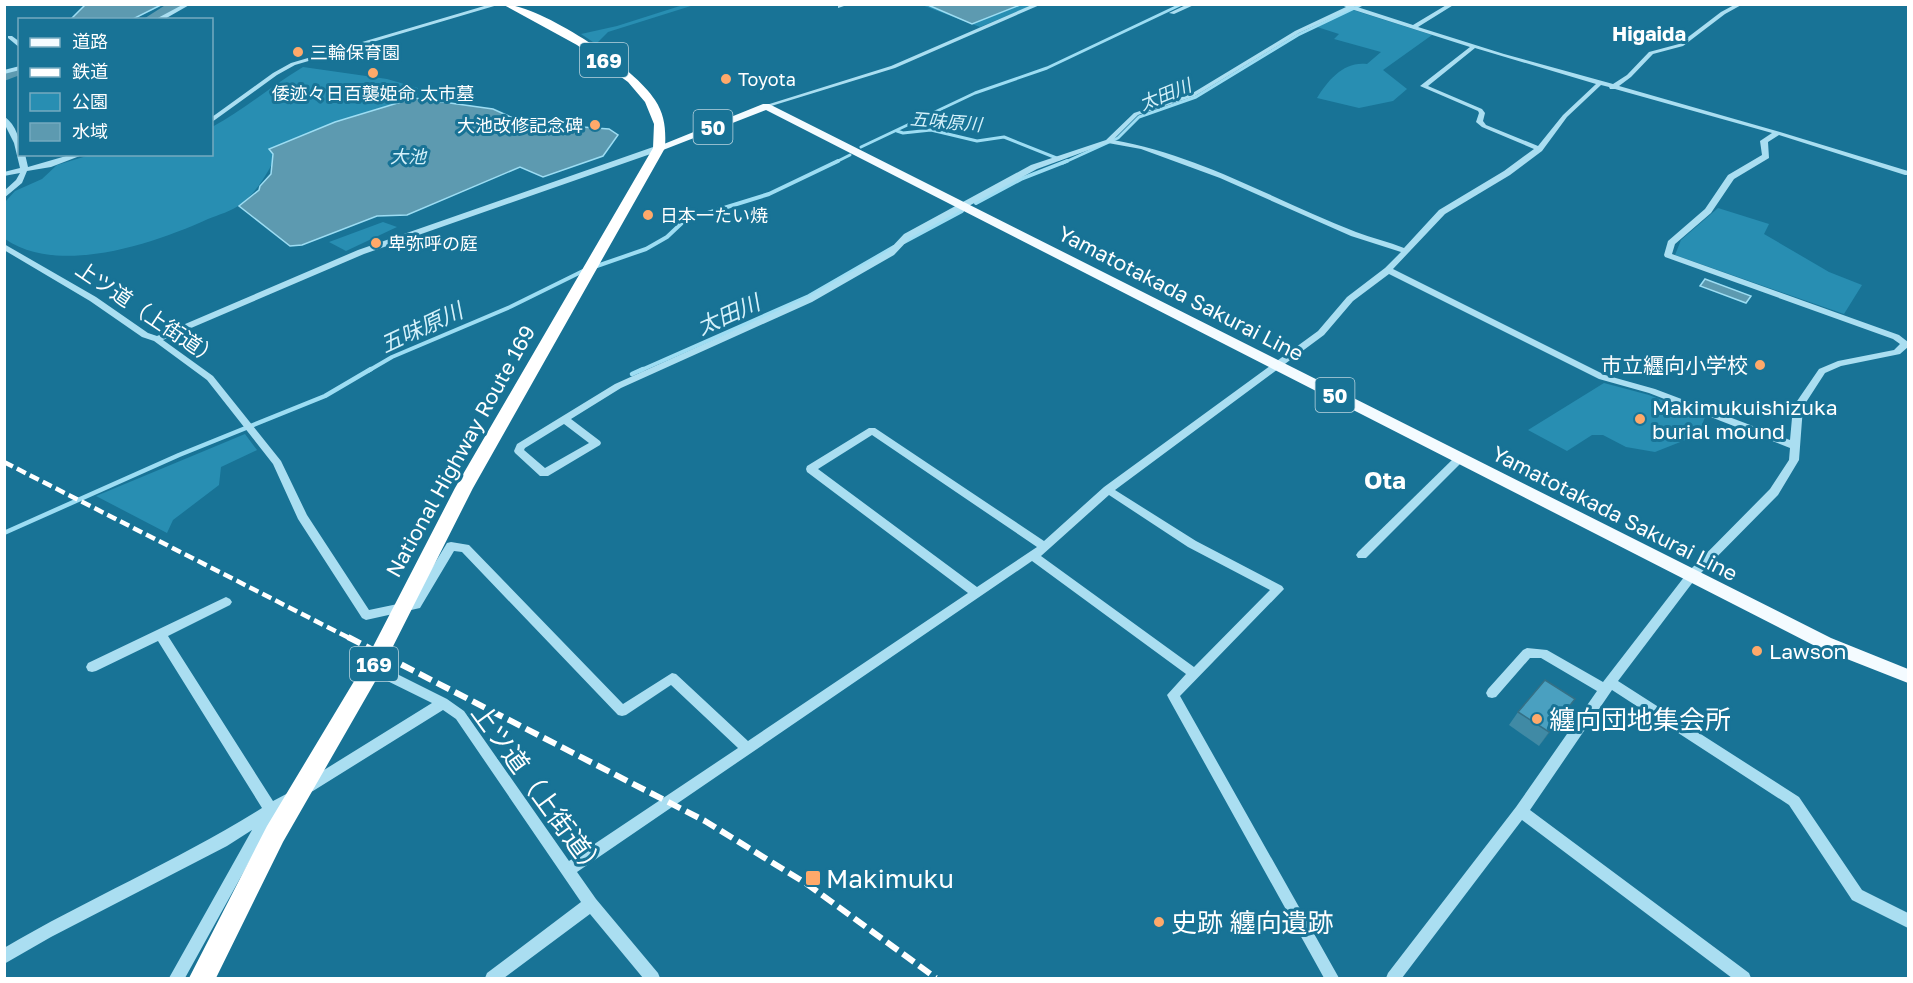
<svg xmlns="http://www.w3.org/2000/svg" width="1913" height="983" font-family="'Golos Text','Noto Sans JP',sans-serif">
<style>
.green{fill:#288eb2}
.water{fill:#5d9ab0;stroke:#9dddf3;stroke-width:1.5}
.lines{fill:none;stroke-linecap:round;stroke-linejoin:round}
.stream-far2{stroke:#9dddf3;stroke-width:3}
.stream-far1{stroke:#9dddf3;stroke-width:4}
.stream{stroke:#9dddf3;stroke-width:4.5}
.river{fill:#5d9ab0;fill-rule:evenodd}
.minor{fill:#aadef1;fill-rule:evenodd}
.major{fill:#f4fbff;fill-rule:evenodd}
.highway{fill:#fff;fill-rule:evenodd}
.rail-far1{stroke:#fff;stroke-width:4.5;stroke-dasharray:10 4.5;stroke-linecap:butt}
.rail{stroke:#fff;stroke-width:6;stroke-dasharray:14 6;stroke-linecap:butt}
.wall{fill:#408aa5}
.shaded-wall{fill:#347086}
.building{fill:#4aa0c0;stroke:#347086;stroke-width:1.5}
.poi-dot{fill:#ffa96a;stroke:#187396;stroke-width:2}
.labels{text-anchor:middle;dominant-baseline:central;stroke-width:6;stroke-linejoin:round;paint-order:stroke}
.far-poi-label{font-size:18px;fill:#fff;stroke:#187396;text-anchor:start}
.far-water-label{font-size:18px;font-style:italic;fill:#d4f1fa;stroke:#187396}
.far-quarter-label{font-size:20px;font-weight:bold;fill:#fff;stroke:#187396}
.shield{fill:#187396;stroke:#bad5e0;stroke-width:1.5}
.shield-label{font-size:20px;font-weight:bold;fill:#fff}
.street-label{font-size:21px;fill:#fff;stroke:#187396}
.poi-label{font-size:21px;fill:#fff;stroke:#187396;text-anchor:start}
.water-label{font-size:22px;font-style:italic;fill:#d4f1fa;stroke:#187396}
.quarter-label{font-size:24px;font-weight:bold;fill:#fff;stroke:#187396}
.near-poi-label{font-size:26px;fill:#fff;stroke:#187396;text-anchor:start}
.near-street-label{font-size:26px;fill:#fff;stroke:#187396}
</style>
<rect width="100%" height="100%" fill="#187396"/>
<!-- green -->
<g class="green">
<polygon points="683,5 694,5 608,32 596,44 581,34 617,26"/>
<polygon points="922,5 928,5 972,24 1020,5 1033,5 980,27"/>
<path d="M1350,9L1432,35L1383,70L1407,89L1393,101L1359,108L1317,98C1328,80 1344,61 1367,64L1381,52L1334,39L1339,34L1314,26Z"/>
<path d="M303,67L387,79L418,88L417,96L283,144C271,165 261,189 241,204C232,211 218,215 208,219C153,244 59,276 5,239V202L15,191L42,179L57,165L90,155L212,154V127C244,110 271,86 303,67Z"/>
<polygon points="1718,208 1769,224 1764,234 1829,272 1862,285 1844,314 1675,255 1681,240"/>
<polygon points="383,222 397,227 346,251 329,242"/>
<polygon points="1604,383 1649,395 1705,417 1698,435 1655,452 1626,447 1603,435 1592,435 1567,451 1528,430"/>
<polygon points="245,434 257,450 221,467 219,485 173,520 167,533 96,496"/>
</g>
<!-- water -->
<g class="water">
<polygon points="86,4 161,4 161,5 133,19 71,19"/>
<polygon points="928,5 1020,4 1020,5 972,24"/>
<polygon points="414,98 493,109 513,118 542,124 609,129 618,135 603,156 543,177 520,167 407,215 377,216 302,245 290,246 239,206 259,190 260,186 271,174 273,154 269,149 335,122"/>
<polygon points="1705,279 1751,296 1746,303 1700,286"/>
</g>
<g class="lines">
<!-- stream-far2 -->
<g class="stream-far2">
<polyline points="897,131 903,133 931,130 977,141 1004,137 1059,159"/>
<polyline points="861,147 975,93 1047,68 1182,4"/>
<polyline points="834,163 850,155"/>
<polyline points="1063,163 1118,138 1139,117 1196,97 1298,35 1363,4"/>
</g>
<!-- stream-far1 -->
<g class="stream-far1">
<polyline points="976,203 1021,179 1067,161"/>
<polyline points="904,242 962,211"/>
<polyline points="594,267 646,249 667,237 685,220 769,194 838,161"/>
<polyline points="368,371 392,357 510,307 583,271"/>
<polyline points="639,371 809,296 894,247"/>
</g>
<!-- stream -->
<g class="stream">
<polyline points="632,374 643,369"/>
<polyline points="4,533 179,455 325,396 371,369"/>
</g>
<!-- river -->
<g class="river">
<polygon points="167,4 185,4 160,20 142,20"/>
<polygon points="20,66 20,75 4,81 4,71"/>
</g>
<!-- minor -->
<g class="minor">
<polygon points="184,4 191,4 163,20 154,20"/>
<polygon points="491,4 501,4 295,65 277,75 212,122 212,117 273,73 291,63"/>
<polygon points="841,4 850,4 838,8 838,6"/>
<polygon points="1034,4 1042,4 895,68 768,107 763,106 891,66"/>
<polygon points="1188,4 1196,4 1174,14 1169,13"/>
<path d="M1339,4H1348L1413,25L1448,4H1455L1418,27L1504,54L1613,84L1627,75L1649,52L1679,44L1721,12L1736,4H1743L1725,14L1683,46L1653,54L1631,77L1619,86L1780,132L1908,171V175H1905L1779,135L1768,142L1769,158L1734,179L1711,213L1675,244L1672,254L1899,335L1908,342V347L1900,354L1841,366L1825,373L1803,407L1799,460L1778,495L1696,578L1618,681L1799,797L1862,890L1908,913V928L1852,900L1789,805L1612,690L1530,810L1749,973L1751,978H1732L1522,820L1402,978H1386L1388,973L1516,807L1597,691L1541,658H1530L1496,697L1492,698L1488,697L1486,693L1488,689L1523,650L1527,648L1547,650L1603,682L1688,572L1770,489L1789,460L1790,448L1649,393L1599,379L1389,274L1353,301L1324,335L1115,490L1196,541L1282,586L1284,589L1180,696L1339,978H1324L1169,699L1167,695L1186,674L1032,561L577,872L596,899L658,973L660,978H643L590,914L504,978H485L487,973L581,902L456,719L443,710L313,791L308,793L303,791L301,787L303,783L432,703L357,666L355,662L357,658L361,657L365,658L447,699L464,711L569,861L738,748L671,685L626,715L622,716L618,715L462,552L454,551L420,608L366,620L362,618L298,519L273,464L207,380L154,341L142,337L90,301L4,250V244L96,297L148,333L157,336L358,250L656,146H662V150L364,254L163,340L213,376L281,461L307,515L369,610L412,601L447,543L451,542L469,545L623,704L672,673L676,674L748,741L968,593L807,472L806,469L807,466L869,428H875L1044,541L1104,487L1318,331L1347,297L1385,268L1401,252L1351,236L1220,178L1141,149L1108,143L1037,169L910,238L894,255L812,302L621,388L571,419L600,441L601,443L600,445L548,476H540L515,453L514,451L517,444L615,384L806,298L888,251L904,234L1031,165L1106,140L1134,113L1191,94L1295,31L1346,7ZM1351,9L1470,47L1420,86L1478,111L1479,113L1476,122L1482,127L1534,149L1504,171L1439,210L1404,248C1389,242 1372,238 1356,232C1276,201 1200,155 1113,140L1138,115L1195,96L1299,33ZM1475,48L1596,84L1563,115L1538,146L1486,125L1483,121L1485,113L1482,109L1428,86ZM1601,85L1609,87L1610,89H1615L1772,133L1760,141L1762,155L1728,175L1705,209L1668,241L1664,255L1665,257L1893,339L1900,344L1894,350L1838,361L1819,369L1793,407L1790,440L1655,389L1605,375L1393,269L1445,214L1510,175L1542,151L1567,117ZM564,424L589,443L545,468L524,450L525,448ZM872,435L1037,547L977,587L818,469ZM1109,495L1188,547L1270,590L1194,667L1041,556Z"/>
<polygon points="8,36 12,36 20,42 20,48 8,38"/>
<polygon points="20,66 20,70 4,74 4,70"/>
<path d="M4,116C17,126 20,139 20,154H25L28,167L73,154H85L51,167L27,171L22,183L4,198V191L16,180L20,173L4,176V172L20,168L14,143L4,123Z"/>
<polygon points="1460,455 1465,458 1464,460 1366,558 1358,558 1356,555 1358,552 1456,456"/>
<path d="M226,597L230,599L232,602L230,605L168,636L273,801L292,791L297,793L299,797L297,801L275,815L185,978H169L252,830L227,846L51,937L4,964V948C89,898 179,860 262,808L158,641L96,671L92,672L88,671L86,667L88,663Z"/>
</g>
<!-- major -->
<polygon class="major" points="763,104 769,104 1831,638 1908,669 1908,683 1819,648 766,110 663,150 654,148"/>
<!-- highway -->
<path class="highway" d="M502,4C539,4 635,67 655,100C665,115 666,130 665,148L473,488L376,680L283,842L216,978H189L267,826L362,668L455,488L653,148L654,124L645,102L628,82L577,45Z"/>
<!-- rail-far1 -->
<polyline class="rail-far1" points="4,462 351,639"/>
<!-- rail -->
<polyline class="rail" points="348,637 705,821 807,884 936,978"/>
</g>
<!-- wall -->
<polygon class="wall" points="1518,712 1565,712 1539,746 1509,725"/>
<!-- shaded-wall -->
<polygon class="shaded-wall" points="1575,699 1565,712 1539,746 1549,732"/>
<!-- building -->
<polygon class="building" points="1545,680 1575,699 1549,732 1518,712"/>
<!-- markers -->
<g class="poi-dot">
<circle cx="298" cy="52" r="6"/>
<circle cx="373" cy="73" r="6"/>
<circle cx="726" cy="79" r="6"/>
<circle cx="595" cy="125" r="6"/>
<circle cx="648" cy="215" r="6"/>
<circle cx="376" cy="243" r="6"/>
<circle cx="1760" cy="365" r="6"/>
<circle cx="1640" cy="419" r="6"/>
<circle cx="1757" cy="651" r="6"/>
<circle cx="1537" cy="719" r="6"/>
<rect x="805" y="870" width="16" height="16" rx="3"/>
<circle cx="1159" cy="922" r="6"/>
</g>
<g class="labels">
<!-- far-poi labels -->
<g class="far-poi-label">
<text x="310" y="52">三輪保育園</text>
<text x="738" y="79">Toyota</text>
<text x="373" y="93" text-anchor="middle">倭迹々日百襲姫命 太市墓</text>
<text x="583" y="125" text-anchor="end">大池改修記念碑</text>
<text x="660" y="215">日本一たい焼</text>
<text x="388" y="243">卑弥呼の庭</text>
</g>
<!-- far-water labels -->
<g class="far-water-label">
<text transform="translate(1165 94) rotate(-22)">太田川</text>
<text transform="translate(946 121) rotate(5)">五味原川</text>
<text x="408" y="156">大池</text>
</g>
<!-- far-quarter labels -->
<g class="far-quarter-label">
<text x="1649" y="33">Higaida</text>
</g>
<!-- shield labels -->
<g class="shield">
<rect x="580" y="43" width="48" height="34" rx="4.5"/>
<rect x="693.5" y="110" width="39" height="34" rx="4.5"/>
<rect x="1315.5" y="378" width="39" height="34" rx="4.5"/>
<rect x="350" y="647" width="48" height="34" rx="4.5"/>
</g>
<g class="shield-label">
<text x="604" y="60">169</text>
<text x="713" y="127">50</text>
<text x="1335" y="395">50</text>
<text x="374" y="664">169</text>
</g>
<!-- street labels -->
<g class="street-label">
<text transform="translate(1181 293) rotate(27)">Yamatotakada Sakurai Line</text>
<text transform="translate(148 313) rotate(34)">上ツ道（上街道）</text>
<text transform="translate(460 451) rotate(-61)">National Highway Route 169</text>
<text transform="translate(1615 513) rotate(27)">Yamatotakada Sakurai Line</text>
</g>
<!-- poi labels -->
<g class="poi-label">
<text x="1748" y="365" text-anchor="end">市立纒向小学校</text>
<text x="1652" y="407">Makimukuishizuka<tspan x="1652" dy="24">burial mound</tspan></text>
<text x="1769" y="651">Lawson</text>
</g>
<!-- water labels -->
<g class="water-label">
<text transform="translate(728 314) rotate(-24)">太田川</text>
<text transform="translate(421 327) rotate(-25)">五味原川</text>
</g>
<!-- quarter labels -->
<g class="quarter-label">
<text x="1385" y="479">Ota</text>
</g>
<!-- near-poi labels -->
<g class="near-poi-label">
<text x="1549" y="719">纏向団地集会所</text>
<text x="826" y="878">Makimuku</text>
<text x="1171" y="922">史跡 纏向遺跡</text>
</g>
<!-- near-street labels -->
<g class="near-street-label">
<text transform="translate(539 791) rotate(54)">上ツ道（上街道）</text>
</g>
</g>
<!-- border -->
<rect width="1913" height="983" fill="none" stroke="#ffffff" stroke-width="12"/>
<!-- legend -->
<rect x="18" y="18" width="195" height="138" fill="#187396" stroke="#74abc0" stroke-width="1.5"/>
<rect x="30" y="38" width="30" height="9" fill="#f4fbff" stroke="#74abc0" stroke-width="1.5"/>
<text x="72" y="48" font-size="18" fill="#ffffff">道路</text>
<rect x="30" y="68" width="30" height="9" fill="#ffffff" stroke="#74abc0" stroke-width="1.5"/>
<text x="72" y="78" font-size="18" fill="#ffffff">鉄道</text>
<rect x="30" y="93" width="30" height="18" fill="#288eb2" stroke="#74abc0" stroke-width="1.5"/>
<text x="72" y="108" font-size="18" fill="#ffffff">公園</text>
<rect x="30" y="123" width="30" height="18" fill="#5d9ab0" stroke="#74abc0" stroke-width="1.5"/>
<text x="72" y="138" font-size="18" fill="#ffffff">水域</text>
</svg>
